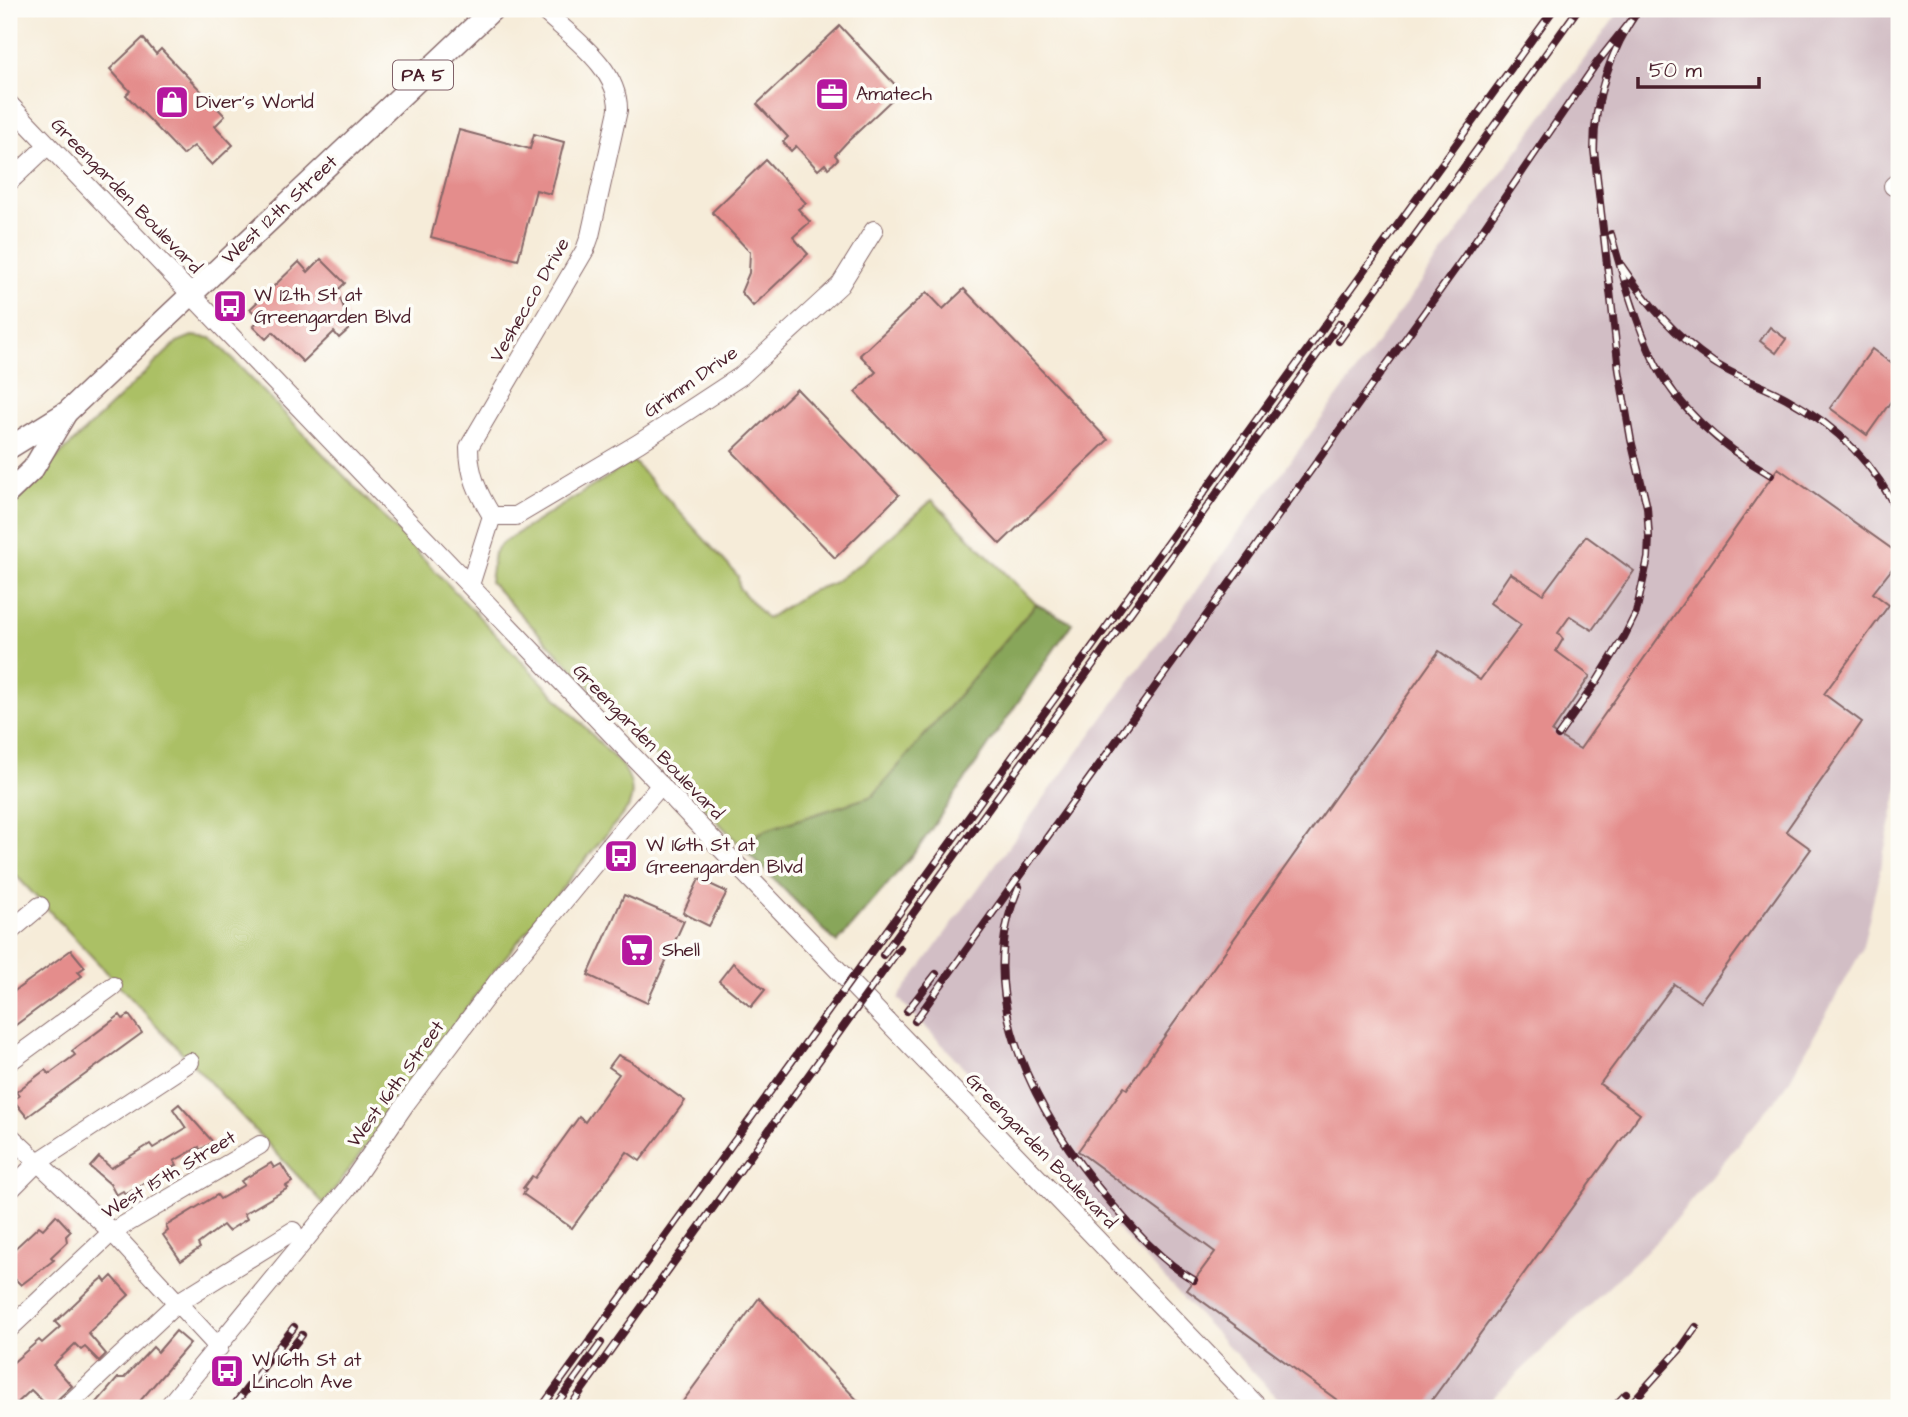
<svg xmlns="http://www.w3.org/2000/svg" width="1908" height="1417" font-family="'Architects Daughter',sans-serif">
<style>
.industrial{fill:#d2bec5}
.green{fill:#abc065;stroke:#7a7048;stroke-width:2}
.forest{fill:#88a65a;stroke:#696242;stroke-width:2}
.building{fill:#e48d8c}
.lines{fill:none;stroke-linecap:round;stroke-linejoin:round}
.minor-casing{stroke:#866768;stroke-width:20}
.major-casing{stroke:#866768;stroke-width:24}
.minor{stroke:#fff;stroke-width:18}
.major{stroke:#fff;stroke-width:21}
.rail-casing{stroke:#4a1f2b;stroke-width:8}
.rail{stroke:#fdfcf7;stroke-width:5;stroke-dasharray:16;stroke-linecap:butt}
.labels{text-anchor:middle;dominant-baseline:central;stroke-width:7;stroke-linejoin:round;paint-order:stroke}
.shield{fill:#fdfcf7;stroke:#806168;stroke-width:2}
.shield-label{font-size:18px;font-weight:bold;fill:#4a1f2b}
.poi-label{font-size:19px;fill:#4a1f2b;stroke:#fdfcf7;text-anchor:start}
.street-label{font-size:19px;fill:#4a1f2b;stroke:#fdfcf7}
</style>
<rect width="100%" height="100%" fill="#fdfcf7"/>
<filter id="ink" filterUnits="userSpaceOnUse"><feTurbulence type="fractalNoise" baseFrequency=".0143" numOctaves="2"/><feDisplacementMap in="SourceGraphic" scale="14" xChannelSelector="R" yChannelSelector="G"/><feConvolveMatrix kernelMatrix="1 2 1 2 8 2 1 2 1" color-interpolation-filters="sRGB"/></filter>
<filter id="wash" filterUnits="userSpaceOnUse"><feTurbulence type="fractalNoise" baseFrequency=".00686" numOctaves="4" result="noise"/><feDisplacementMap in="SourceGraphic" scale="28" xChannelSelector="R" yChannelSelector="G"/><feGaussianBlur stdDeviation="1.57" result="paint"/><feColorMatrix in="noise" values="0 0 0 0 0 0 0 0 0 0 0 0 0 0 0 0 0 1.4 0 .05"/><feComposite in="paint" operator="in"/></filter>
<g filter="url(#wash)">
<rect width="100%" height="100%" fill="#f6ecd9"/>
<!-- industrial -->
<polygon class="industrial" points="1621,9 1899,9 1899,786 1862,950 1785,1088 1660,1238 1482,1408 1287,1408 898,998"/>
<!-- green -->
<g class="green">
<path d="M192,336L211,338L218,344L623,767C632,780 635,793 628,808L493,972L324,1204L9,868V504L177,342Z"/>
<polygon points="633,461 738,576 739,588 767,619 809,592 833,583 866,559 932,500 1036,604 873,796 769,829 738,843 490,582 494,553 502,543"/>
</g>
<!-- forest -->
<polygon class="forest" points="1036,604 1072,623 917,850 837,943 738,843 769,829 873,796"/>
<g id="blocks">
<!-- building -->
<g class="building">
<polygon points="840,26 901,91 846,143 835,155 838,159 833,164 828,168 825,164 818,170 796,146 791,151 783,142 788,137 757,104"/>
<polygon points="143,38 156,54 161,49 225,116 215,126 233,145 212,165 194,146 183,155 126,95 130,91 110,69"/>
<polygon points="459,130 530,149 534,134 564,142 551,194 536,190 518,260 431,237"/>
<polygon points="766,160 806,203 798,209 810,222 793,237 808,254 753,306 741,292 749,273 750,252 712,212"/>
<polygon points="321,259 345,283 337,291 348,318 349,329 339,338 334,332 303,362 273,332 266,339 253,326 261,319 250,309 299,262 308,272"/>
<polygon points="964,289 1108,440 1000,544 855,392 876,372 860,355 927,292 943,309"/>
<polygon points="1770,327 1786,339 1776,353 1760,341"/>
<polygon points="1872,349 1899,369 1899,390 1867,435 1830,408"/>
<polygon points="797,389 899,495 835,558 732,451"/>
<polygon points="1778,468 1899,554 1899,560 1873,593 1889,605 1824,694 1862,722 1786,831 1811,849 1700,1002 1674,984 1600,1084 1640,1114 1426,1408 1348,1408 1187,1290 1215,1252 1078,1151 1124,1087 1127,1089 1439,651 1480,680 1521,625 1490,603 1510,573 1543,594 1586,536 1634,571 1592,630 1570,616 1558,633 1563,639 1556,651 1590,676 1552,732 1580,749"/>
<polygon points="699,879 727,892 709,926 683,913"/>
<polygon points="624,895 684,921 647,1003 588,975"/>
<polygon points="71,950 85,967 78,972 82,976 9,1030 9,995"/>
<polygon points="733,963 765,990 751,1007 719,981"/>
<polygon points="120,1015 123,1019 129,1015 142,1033 27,1117 13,1100 19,1096 16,1092 45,1070 49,1074 75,1055 72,1051"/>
<polygon points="618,1055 630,1061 685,1101 640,1161 627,1152 572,1228 523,1194 526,1190 523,1188 532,1176 535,1178 579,1117 585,1122 619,1074 609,1067"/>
<polygon points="179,1104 213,1142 200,1150 199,1147 174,1161 177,1165 125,1194 123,1191 116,1195 110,1184 90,1167 99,1157 111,1168 150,1144 153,1148 186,1128 173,1109"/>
<polygon points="271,1163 274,1168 281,1164 292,1182 286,1186 288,1188 244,1214 247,1219 228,1231 223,1225 198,1244 200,1248 181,1261 163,1235 168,1231 166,1226 217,1195 220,1199 244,1185 241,1181"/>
<polygon points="56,1215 71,1231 66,1236 67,1242 51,1257 54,1260 21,1285 9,1273 9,1260 14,1256 11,1252 39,1226 43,1229"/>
<polygon points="112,1276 129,1295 88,1333 106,1354 99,1361 85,1347 81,1350 75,1344 53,1365 72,1386 57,1400 54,1408 50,1408 31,1390 12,1408 9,1408 9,1366 39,1340 42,1343 60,1327 55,1322 91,1288 103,1278 106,1282"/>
<polygon points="759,1298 865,1408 678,1408"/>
<polygon points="176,1331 190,1343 134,1408 92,1408 118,1378 124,1378 153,1347 158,1352"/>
</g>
</g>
</g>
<g filter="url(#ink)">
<use href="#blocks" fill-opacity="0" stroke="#866768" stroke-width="2"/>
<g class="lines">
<!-- minor casing -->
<g class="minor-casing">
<g id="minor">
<path d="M9,104C423,540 842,974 1259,1408"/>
<polyline points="9,182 48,145"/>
<polyline points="1893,186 1899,181"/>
<polyline points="492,516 516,516 639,443 741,376 840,285 874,230"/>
<path d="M470,585L492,516C478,493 469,475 469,447L585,250L590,236L618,110C619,68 570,36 542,9"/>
<polyline points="9,932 40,906"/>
<polyline points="9,1062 113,986"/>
<polyline points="9,1135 112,1232 219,1348"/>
<polyline points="9,1191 38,1162 190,1062"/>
<polyline points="9,1329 112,1232 260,1145"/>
<polyline points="65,1408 177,1303 293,1231"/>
<polyline points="167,1408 346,1190 406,1103 498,981 627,824 661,785"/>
</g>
</g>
<!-- major casing -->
<g class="major-casing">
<g id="major">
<polyline points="9,448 67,412 493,9"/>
<polyline points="9,492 33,469 65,415"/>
</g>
</g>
<!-- minor -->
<use href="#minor" class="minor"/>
<!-- major -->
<use href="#major" class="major"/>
<!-- rail casing -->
<g class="rail-casing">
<g id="rail">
<path d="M1611,234C1622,274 1638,329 1656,365C1681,412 1726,449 1771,475"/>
<path d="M1621,265C1647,303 1675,336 1713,362C1735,377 1762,385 1786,398C1835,425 1876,464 1899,516"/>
<polyline points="1339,341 1578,9"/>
<path d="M1558,736L1597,681L1624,637L1636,613L1648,558L1649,536L1647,507L1631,440L1619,370L1594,150C1594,99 1610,50 1639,9"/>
<path d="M1019,887C970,999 1039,1119 1112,1204C1136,1232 1161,1261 1194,1280"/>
<polyline points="883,955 1340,323"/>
<polyline points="907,1011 936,974"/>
<polyline points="915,1021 1464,257 1596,64 1630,21"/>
<polyline points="279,1364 302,1335"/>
<polyline points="232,1408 294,1327"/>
<polyline points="541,1408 1554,9"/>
<polyline points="554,1408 601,1343"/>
<polyline points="569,1408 900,948"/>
<polyline points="1613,1408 1626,1394"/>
<polyline points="1627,1408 1682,1347 1696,1327"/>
</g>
</g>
<!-- rail -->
<use href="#rail" class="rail"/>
</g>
</g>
<!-- icons -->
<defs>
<g id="office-square" transform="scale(1.75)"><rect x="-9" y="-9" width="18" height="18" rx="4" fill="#b5179e" stroke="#fdfcf7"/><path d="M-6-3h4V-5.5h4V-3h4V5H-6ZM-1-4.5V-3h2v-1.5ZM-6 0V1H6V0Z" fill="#fff"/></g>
<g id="shop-square" transform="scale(1.75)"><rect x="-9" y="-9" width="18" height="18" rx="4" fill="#b5179e" stroke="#fdfcf7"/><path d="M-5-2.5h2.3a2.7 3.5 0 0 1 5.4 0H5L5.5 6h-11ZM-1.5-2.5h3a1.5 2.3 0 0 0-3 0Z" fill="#fff"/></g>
<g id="bus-square" transform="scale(1.75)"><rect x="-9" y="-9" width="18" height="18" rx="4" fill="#b5179e" stroke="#fdfcf7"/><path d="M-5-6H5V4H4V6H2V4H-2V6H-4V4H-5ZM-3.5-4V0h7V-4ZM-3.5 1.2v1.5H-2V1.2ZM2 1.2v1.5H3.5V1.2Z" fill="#fff"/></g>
<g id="supermarket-square" transform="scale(1.75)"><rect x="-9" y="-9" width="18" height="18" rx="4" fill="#b5179e" stroke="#fdfcf7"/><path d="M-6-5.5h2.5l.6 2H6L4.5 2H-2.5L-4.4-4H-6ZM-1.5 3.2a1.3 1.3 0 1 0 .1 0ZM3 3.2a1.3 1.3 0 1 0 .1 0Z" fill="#fff"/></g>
</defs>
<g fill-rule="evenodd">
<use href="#office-square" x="832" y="94"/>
<use href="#shop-square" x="172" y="102"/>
<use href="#bus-square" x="230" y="306"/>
<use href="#bus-square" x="621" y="856"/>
<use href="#supermarket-square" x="637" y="950"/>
<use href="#bus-square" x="227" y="1371"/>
</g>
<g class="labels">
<!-- shield labels -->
<rect class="shield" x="393" y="60.5" width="60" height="29" rx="5"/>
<g class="shield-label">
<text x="423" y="75">PA 5</text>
</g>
<!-- poi labels -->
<g class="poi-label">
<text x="856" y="94">Amatech</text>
<text x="196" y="102">Diver's World</text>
<text x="254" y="295">W 12th St at<tspan x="254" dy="22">Greengarden Blvd</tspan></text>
<text x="646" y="845">W 16th St at<tspan x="646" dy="22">Greengarden Blvd</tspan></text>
<text x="662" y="950">Shell</text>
<text x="252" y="1360">W 16th St at<tspan x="252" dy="22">Lincoln Ave</tspan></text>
</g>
<!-- street labels -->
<g class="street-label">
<text transform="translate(126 196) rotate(46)">Greengarden Boulevard</text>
<text transform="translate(280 210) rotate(-43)">West 12th Street</text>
<text transform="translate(530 300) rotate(-60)">Veshecco Drive</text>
<text transform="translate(691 382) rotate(-35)">Grimm Drive</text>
<text transform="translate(648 742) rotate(46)">Greengarden Boulevard</text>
<text transform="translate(396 1084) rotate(-54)">West 16th Street</text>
<text transform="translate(1041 1151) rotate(46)">Greengarden Boulevard</text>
<text transform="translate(169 1175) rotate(-31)">West 15th Street</text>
</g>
</g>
<!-- margin -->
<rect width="1908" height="1417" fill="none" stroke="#fdfcf7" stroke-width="35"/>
<!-- scale -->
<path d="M1638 77v10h121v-10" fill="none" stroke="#4a1f2b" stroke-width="3.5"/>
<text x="1649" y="77" font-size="21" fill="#4a1f2b" stroke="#fdfcf7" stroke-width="5" paint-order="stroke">50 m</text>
</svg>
